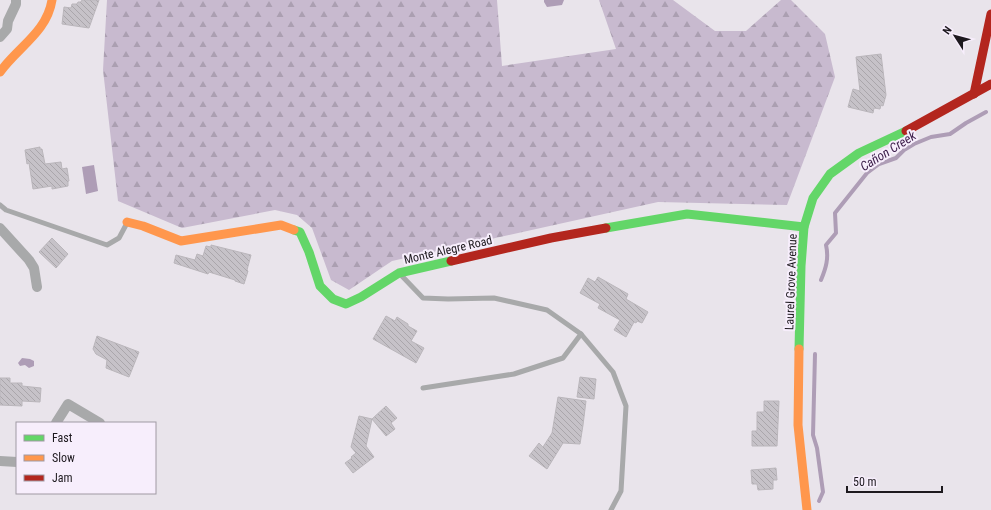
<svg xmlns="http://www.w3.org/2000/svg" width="991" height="510" font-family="'Roboto Condensed',sans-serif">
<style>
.forest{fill:url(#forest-firs)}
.water{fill:#ae9db6}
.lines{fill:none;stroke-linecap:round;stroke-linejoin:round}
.stream{stroke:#ae9db6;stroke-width:4}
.building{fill:url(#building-back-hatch);stroke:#bab6bb}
.lane{stroke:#a8a9aa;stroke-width:5}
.street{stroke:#a8a9aa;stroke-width:10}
.fast{stroke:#63d668;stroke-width:9}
.slow{stroke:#ff974d;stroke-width:9}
.jam{stroke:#b3261e;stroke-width:9}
.labels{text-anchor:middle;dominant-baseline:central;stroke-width:4;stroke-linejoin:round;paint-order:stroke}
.street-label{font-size:12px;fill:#1d191e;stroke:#f7eefc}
.water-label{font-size:13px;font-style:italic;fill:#3c1e4a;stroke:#f7eefc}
</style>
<defs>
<pattern id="forest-firs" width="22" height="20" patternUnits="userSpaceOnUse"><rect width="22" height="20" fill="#c8bacf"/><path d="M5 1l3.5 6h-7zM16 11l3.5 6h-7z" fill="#ab9fb1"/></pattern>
<pattern id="building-back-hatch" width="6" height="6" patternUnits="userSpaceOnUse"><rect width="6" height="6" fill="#c6c2c8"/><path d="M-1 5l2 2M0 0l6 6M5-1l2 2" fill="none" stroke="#aaa6ab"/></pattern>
</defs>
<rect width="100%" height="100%" fill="#e9e4eb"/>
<!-- forest -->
<polygon class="forest" points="107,0 497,0 502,66 616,49 599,0 673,0 715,31 746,31 781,0 791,0 825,34 835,77 787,205 658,202 392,261 349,290 331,280 312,228 297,215 275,210 182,228 118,201 103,70"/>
<!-- water -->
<g class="water">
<polygon points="544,0 564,0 562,5 547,7 544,2"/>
<polygon points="94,165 98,191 86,194 82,167"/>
<polygon points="22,358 30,359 34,361 34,366 29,368 25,365 20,366 18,363"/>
</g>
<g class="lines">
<!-- stream -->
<g class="stream">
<path d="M821,280C826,268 829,258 826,245L836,233L835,213L867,173L879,164L896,158L904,150L914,144L931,137L950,134L966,123L986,112"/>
<polyline points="815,354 813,435 817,448 823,492 819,501"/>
</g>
</g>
<!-- building -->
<g class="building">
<polygon points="82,0 99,0 89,28 62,24 64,7 71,8 72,4 77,4 78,2 81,2"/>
<polygon points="881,54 886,95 883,106 881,105 880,109 874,108 873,113 848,107 853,89 860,91 856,57"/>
<polygon points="40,147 40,149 42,149 45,164 61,162 62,169 67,168 69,181 68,181 68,186 52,189 52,186 33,189 29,163 27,164 25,150"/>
<polygon points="52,238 68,254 56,268 39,252"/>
<polygon points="211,245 251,255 247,270 248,271 244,284 235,281 235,280 209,272 208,274 174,263 176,255 195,260 197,254 203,256 206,246 211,247"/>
<polygon points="598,277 628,294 626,299 648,312 642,323 637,321 636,323 634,322 626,337 614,330 620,320 598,308 600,304 580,293 588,278 595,282"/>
<polygon points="386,316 395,321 397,317 408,324 408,326 417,331 411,341 424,348 416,363 373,339"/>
<polygon points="97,336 139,352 129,377 106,368 107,360 96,354 93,349"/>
<polygon points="580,377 596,379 594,399 577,397"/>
<polygon points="0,378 10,378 10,383 22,383 22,386 41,388 40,402 22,401 22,406 0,405"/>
<polygon points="558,397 586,401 583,425 580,444 563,443 547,469 529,456 539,443 543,447 552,433"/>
<polygon points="764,401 779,401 777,446 752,446 752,431 757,431 757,412 764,412"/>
<polygon points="386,406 397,418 391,423 395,429 386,436 372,419 366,446 374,457 353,473 345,463 352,458 351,457 356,453 351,447 359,416 372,419"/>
<polygon points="776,468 777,480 773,480 773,489 758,490 757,484 752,484 751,470"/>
</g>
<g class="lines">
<!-- lane -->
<g class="lane">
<polyline points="0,205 6,210 107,245 119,238 127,223"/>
<polyline points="400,274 423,298 448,299 494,298 547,310 581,334 613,372 626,406 621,491 611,510"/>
<polyline points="423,388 514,374 563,358 581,334"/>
</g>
<!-- street -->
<g class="street">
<polyline points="0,37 7,29 8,21 16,4 16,0"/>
<polyline points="0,228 29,260 34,268 37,287"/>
<polyline points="56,423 68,404 100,423"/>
<polyline points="0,461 17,462"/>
</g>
<!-- fast -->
<g class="fast">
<polyline points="606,228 687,214 804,227"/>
<polyline points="294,230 300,232 309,252 320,286 333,299 346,304 361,297 399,273 451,261"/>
<polyline points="799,349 801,266 804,227 813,198 830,174 859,153 906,131"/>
</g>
<!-- slow -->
<g class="slow">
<path d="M0,72C18,47 47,32 52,0"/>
<polyline points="127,222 143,226 181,241 281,225 294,230"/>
<polyline points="799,349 798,425 807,510"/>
</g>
<!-- jam -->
<g class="jam">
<polyline points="974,94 991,14"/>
<polyline points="906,131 991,84"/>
<polyline points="451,261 551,238 606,228"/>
</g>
</g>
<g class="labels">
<!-- street labels -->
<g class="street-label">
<text transform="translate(448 250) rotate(-13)">Monte Alegre Road</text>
<text transform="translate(791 282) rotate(-88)">Laurel Grove Avenue</text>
</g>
<!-- water labels -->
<g class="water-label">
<text transform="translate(888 151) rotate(-32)">Cañon Creek</text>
</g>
</g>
<!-- legend -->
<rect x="16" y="422" width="140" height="72" fill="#f7eefc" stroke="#a099a3"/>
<rect x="24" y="435" width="20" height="6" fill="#63d668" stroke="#a099a3"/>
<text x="52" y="442" font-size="12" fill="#1d191e">Fast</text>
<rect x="24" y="455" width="20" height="6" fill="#ff974d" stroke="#a099a3"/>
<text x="52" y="462" font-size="12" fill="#1d191e">Slow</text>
<rect x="24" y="475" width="20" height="6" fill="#b3261e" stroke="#a099a3"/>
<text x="52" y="482" font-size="12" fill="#1d191e">Jam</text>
<!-- north arrow -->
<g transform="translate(955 36) rotate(306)" stroke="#f7eefc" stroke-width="3" paint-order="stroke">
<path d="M0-3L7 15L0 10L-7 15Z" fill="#1d191e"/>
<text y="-6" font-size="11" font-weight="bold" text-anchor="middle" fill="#1d191e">N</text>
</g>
<!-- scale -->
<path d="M847 486v6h95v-6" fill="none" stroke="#1d191e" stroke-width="2"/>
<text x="853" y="486" font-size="12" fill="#1d191e" stroke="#f7eefc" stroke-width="3" paint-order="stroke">50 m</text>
</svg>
